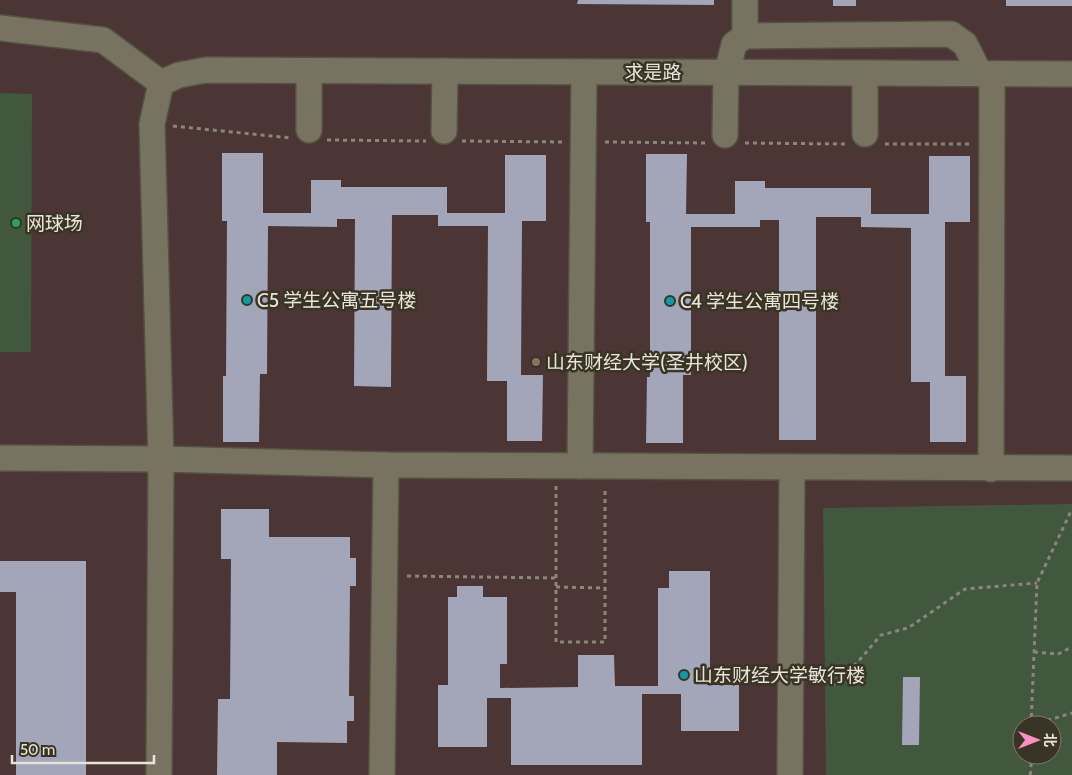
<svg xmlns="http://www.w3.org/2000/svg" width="1072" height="775" font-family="Cabin,'Noto Sans SC',sans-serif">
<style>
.education{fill:#4b3635;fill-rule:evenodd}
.green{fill:#41583e;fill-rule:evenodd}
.building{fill:#a3a5b9}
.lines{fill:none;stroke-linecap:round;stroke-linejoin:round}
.minor-casing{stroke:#545042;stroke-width:28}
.path{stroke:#8b8679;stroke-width:3;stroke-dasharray:4 4;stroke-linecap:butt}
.minor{stroke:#787360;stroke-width:25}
.leisure-dot{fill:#2e9e5b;stroke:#393424;stroke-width:2}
.culture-dot{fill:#0f9aa8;stroke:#393424;stroke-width:2}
.education-dot{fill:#8d6e63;stroke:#393424;stroke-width:2}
.labels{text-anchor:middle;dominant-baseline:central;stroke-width:5;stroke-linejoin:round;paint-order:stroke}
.street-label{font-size:19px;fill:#e8e4da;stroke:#393424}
.poi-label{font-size:19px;fill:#e8e4da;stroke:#393424;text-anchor:start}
</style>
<rect width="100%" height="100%" fill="#393424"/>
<!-- education -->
<path class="education" d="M0,0H1072V775H0ZM1022,725H1052V755H1022Z"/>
<!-- green -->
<g class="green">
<polygon points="0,93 32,94 31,352 0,352"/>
<path d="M1072,504V775H826L823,508ZM1022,725H1052V755H1022Z"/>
</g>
<!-- building -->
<g class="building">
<polygon points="578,0 714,0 714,5 577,4"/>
<rect x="833" y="0" width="23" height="6"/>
<rect x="1006" y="0" width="66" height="6"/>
<polygon points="222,153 263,153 263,213 311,213 311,180 341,180 341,187 447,187 447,213 505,213 505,155 546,155 546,221 522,221 521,375 543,375 542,441 507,441 507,381 487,381 488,226 438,226 438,215 392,215 391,387 354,386 355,219 337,219 337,227 268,226 267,374 260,374 259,442 223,442 223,376 226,376 227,221 222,221"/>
<polygon points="646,154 687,154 686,214 735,214 735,181 765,181 765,188 871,188 871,214 929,214 929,156 970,156 970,222 945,222 945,376 966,376 966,442 930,442 930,382 911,382 911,228 861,227 861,217 816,217 816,440 779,440 779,220 760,220 760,227 691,227 691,375 683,375 683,443 646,443 647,377 650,377 650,222 646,222"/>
<polygon points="221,509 269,509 269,537 350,537 350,558 356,558 356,586 350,586 349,696 354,696 354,721 347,721 347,743 277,742 277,775 217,775 218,699 230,699 231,559 221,559"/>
<polygon points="0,561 86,561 86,775 16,775 16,592 0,592"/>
<polygon points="669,571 710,571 710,685 739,685 739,731 681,731 681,694 642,694 642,765 511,765 511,698 487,698 487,747 438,747 438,685 448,685 448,597 457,597 457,586 483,586 483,597 507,597 507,664 500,664 500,688 578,687 578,655 614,655 615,686 658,686 658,588 669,588"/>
<polygon points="903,677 920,677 919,745 902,745"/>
</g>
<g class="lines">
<!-- minor casing -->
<g class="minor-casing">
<g id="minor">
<polyline points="745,0 745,36"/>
<polyline points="0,28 103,40 161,83"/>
<polyline points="727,73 734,44 745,36 951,34 965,44 980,74"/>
<polyline points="309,130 309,71"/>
<polyline points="444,131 445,71"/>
<polyline points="865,134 865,73"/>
<polyline points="725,135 726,73"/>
<polyline points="0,458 161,459 386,465 1072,468"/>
<polyline points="580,466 584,72"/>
<polyline points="991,469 992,74"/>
<polyline points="159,775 161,459 152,124 161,83 179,75 206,70 1072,74"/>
<polyline points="382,775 386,465"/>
<polyline points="790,775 792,467"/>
</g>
</g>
<!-- path -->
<g class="path">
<polyline points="173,126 291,138"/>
<polyline points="327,140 426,141"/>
<polyline points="462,141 563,142"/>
<polyline points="605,142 706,143"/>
<polyline points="745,143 846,144"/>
<polyline points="885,144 971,144"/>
<polyline points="556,486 556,642 605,642 605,487"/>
<polyline points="407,576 556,578"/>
<polyline points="556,587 605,588"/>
<polyline points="1034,652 1058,654 1072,647"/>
<polyline points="811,671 837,686 881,635 908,628 965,589 1037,583"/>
<polyline points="1031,725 1037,583 1072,509"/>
<polyline points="1032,725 1072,713"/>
<polyline points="1030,775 1031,770 1031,755"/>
</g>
<!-- minor -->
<use href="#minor" class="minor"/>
</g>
<!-- markers -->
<circle class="leisure-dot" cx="16" cy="223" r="5"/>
<g class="culture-dot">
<circle cx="247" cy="300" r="5"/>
<circle cx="670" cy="301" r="5"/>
<circle cx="684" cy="675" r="5"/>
</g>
<circle class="education-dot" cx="536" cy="362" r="5"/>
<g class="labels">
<!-- street labels -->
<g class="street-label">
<text x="653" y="72">求是路</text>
</g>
<!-- poi labels -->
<g class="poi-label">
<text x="26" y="223">网球场</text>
<text x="257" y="300">C5 学生公寓五号楼</text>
<text x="680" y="301">C4 学生公寓四号楼</text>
<text x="546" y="362">山东财经大学(圣井校区)</text>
<text x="694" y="675">山东财经大学敏行楼</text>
</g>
</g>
<!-- north arrow -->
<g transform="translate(1037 740) rotate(90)"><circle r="24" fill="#393424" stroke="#7f7a6d"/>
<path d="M0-4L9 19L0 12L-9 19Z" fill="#fc8fc3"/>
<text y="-8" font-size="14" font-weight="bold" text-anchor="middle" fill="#e8e4da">北</text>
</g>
<!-- scale -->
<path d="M12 755v8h142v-8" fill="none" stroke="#e8e4da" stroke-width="2.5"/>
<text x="20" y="755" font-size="15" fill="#e8e4da" stroke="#393424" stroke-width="4" paint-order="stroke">50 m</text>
</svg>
